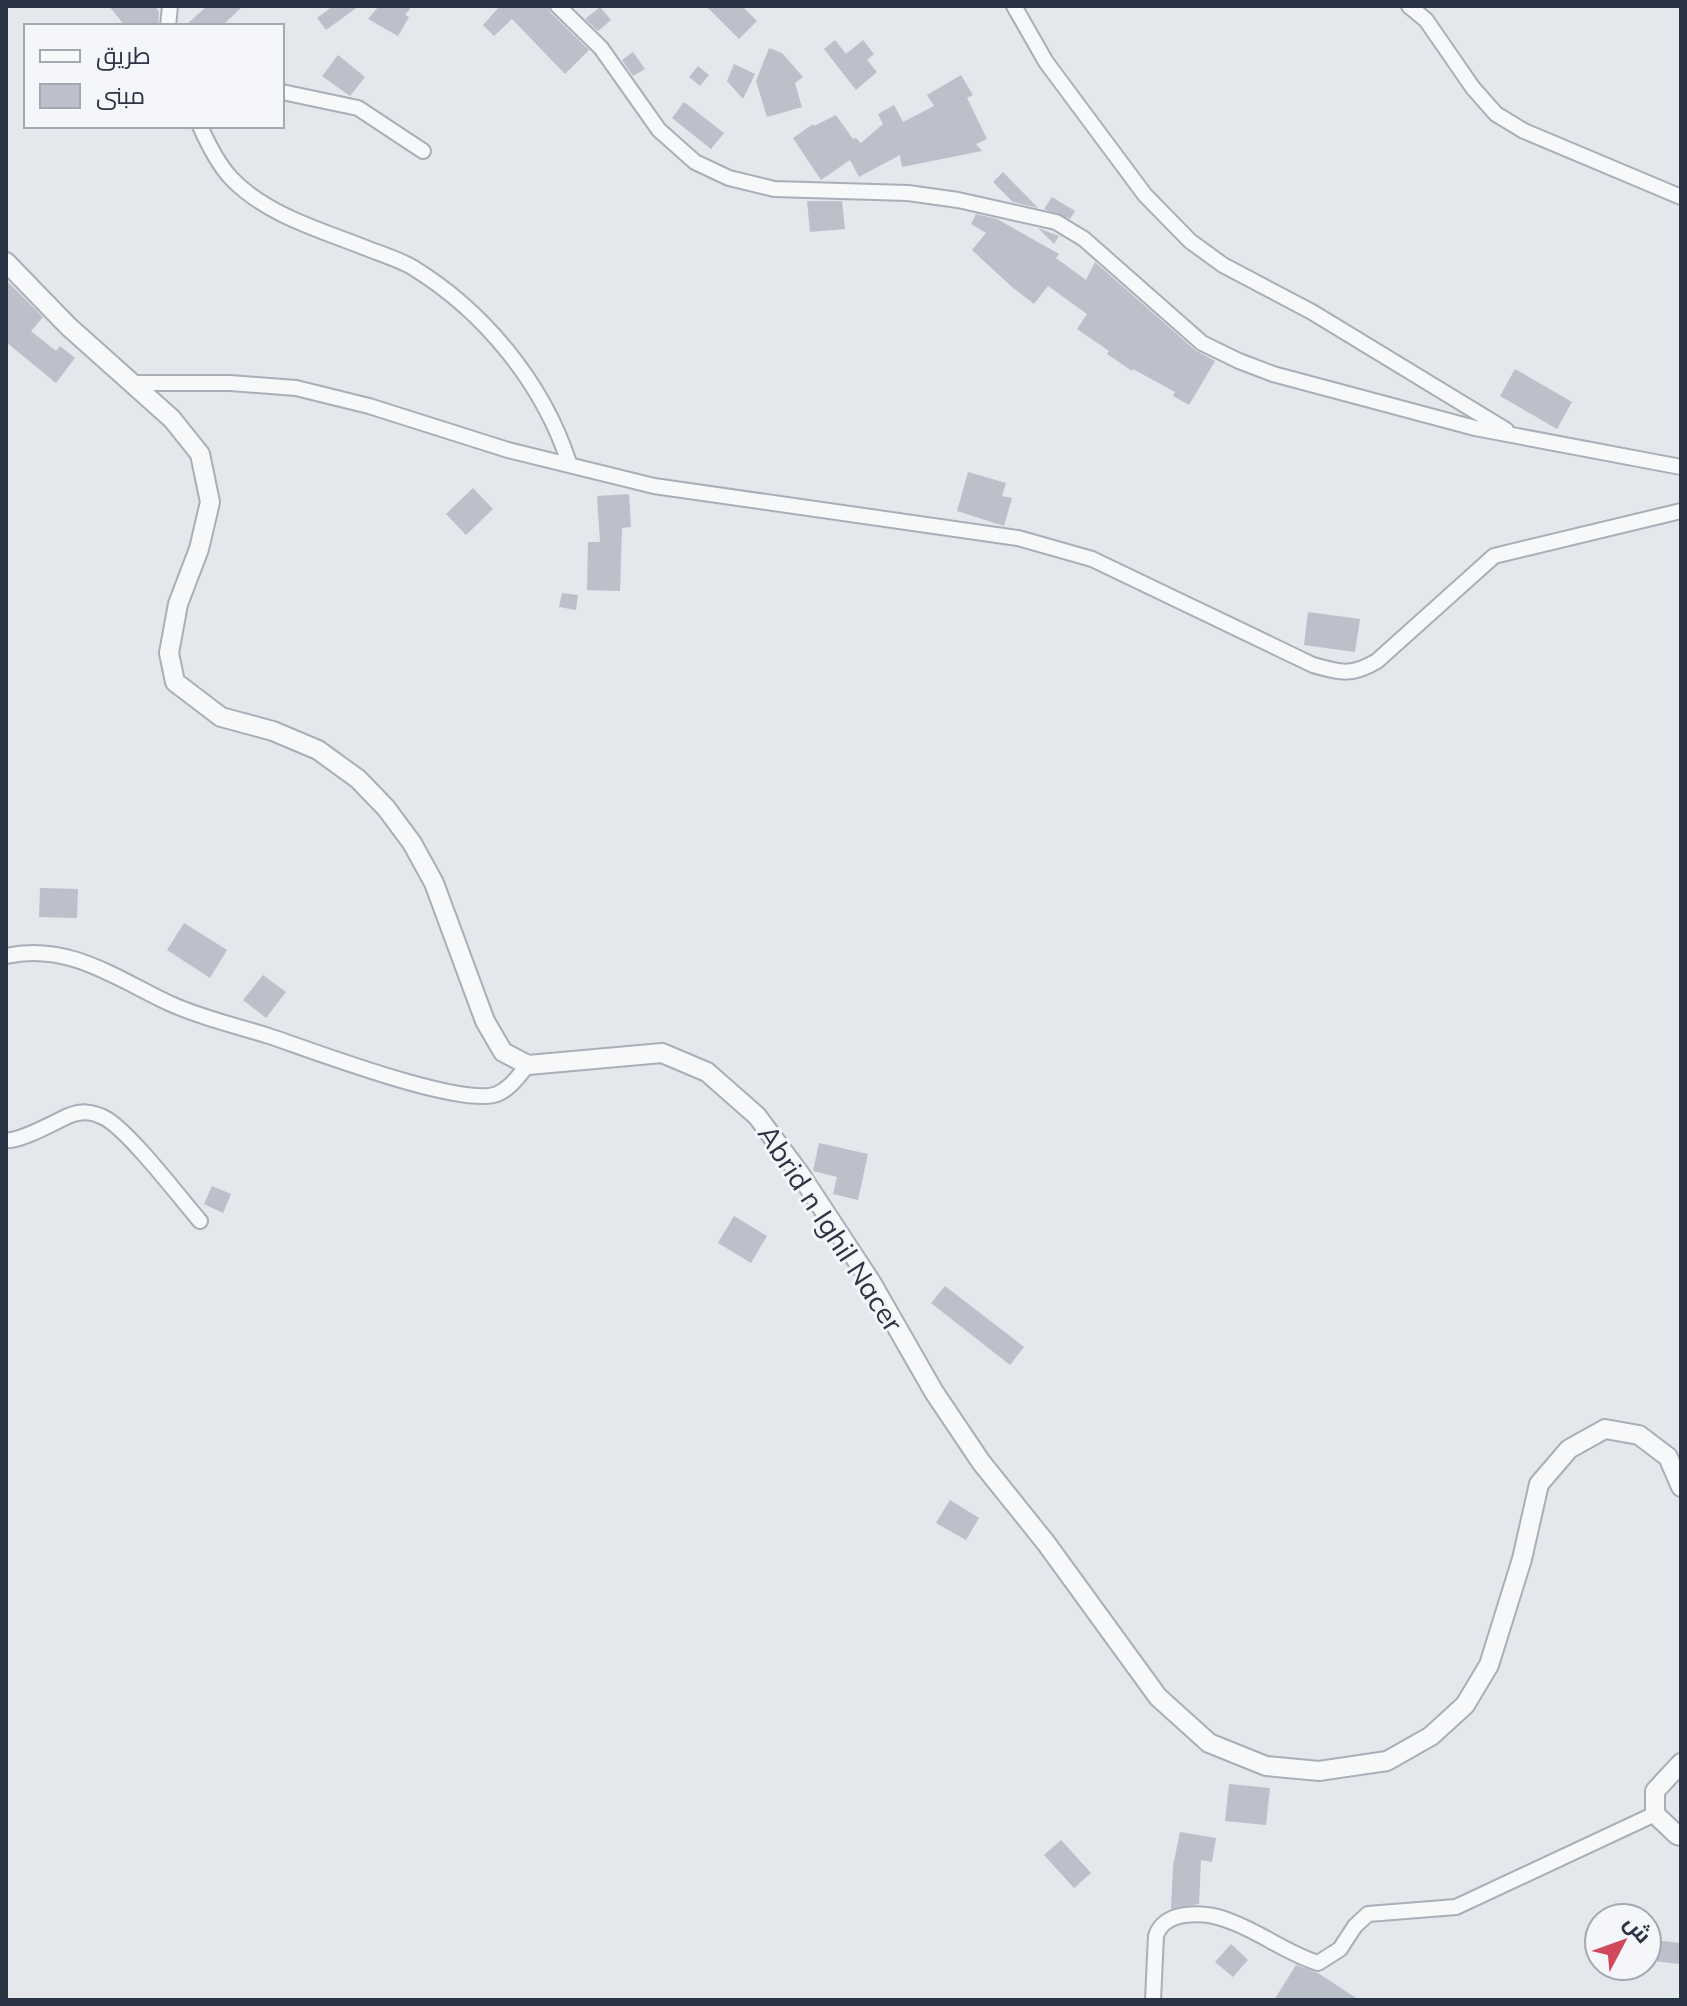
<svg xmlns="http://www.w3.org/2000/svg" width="1687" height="2006" font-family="Mulish,Cairo,sans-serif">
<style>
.building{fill:#bbc0ca}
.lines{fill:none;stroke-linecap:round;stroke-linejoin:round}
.minor-casing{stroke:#a9aeb7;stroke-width:18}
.tertiary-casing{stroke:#a9aeb7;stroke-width:22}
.minor{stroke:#f7f8fa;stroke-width:14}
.tertiary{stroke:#f7f8fa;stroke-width:18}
.labels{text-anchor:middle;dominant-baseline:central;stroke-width:6;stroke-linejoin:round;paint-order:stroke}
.street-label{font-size:28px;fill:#2b3445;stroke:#f4f6f9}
</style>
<rect width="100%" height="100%" fill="#e4e7ec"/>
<!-- building -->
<g class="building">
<polygon points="109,6 155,6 159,12 158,26 125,26"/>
<polygon points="207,6 243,6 222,26 185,26"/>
<polygon points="333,6 359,6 326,30 317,18"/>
<polygon points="379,6 412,6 405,15 409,17 398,36 368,19"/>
<polygon points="500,6 548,6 551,13 589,50 565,74 512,19 494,36 483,25"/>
<polygon points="706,6 742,6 757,21 739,39"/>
<polygon points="600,7 611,20 598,31 585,19"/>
<polygon points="835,40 846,54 863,40 874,54 867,60 877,72 856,90 824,49"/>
<polygon points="769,48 782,53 803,77 795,83 802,107 767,117 756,81"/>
<polygon points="633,52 645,69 633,76 622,60"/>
<polygon points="338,55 365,77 350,96 322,76"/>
<polygon points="734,64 755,74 743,99 727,81"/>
<polygon points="698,66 709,75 700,86 689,77"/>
<polygon points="961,75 973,95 967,98 987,139 976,144 982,151 902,167 900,155 859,177 850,160 821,180 793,138 813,124 814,126 836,115 853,139 856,138 861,143 883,124 878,114 894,105 903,122 934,106 927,95"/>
<polygon points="684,102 724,133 711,149 672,118"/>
<polygon points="1003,172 1038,208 1013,202 993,182"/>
<polygon points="1052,197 1075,211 1070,219 1044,209"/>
<polygon points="807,201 842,201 845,229 810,232"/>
<polygon points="976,214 997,219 1059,254 1056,258 1086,280 1095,262 1195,350 1215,361 1189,405 1173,396 1175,392 1133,369 1132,371 1107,354 1109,351 1077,329 1087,314 1048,286 1034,304 1012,287 972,250 986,233 971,224"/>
<polygon points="1038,228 1059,236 1054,244"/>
<polygon points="6,280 43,317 31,331 56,351 60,346 75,358 56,383 6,342"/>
<polygon points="1515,369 1572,402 1557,429 1500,396"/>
<polygon points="968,472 1006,483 1002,496 1012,498 1004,526 957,511"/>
<polygon points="473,488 493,509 466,535 446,514"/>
<polygon points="629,494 631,527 622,528 620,591 587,590 588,542 600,542 597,496"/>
<polygon points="562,593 578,595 576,610 559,607"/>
<polygon points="1308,612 1360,619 1355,652 1304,645"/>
<polygon points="40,888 78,889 77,918 39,917"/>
<polygon points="184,923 227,950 210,978 167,950"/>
<polygon points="263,975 286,992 266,1018 243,1000"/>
<polygon points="819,1143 868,1154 858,1200 833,1194 837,1177 813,1171"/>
<polygon points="212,1186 231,1194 223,1213 204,1204"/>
<polygon points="734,1216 767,1236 751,1263 718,1243"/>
<polygon points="945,1286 1024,1347 1010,1365 931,1303"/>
<polygon points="950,1500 979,1518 966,1540 936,1523"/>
<polygon points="1229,1784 1270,1788 1266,1825 1225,1821"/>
<polygon points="1180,1832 1216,1838 1212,1862 1201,1860 1199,1904 1171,1909 1173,1866"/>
<polygon points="1061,1840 1091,1873 1074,1888 1044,1855"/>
<polygon points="1655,1940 1681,1943 1679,1964 1653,1961"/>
<polygon points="1231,1944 1248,1960 1233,1977 1215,1962"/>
<polygon points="1296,1965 1318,1973 1359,2000 1274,2000"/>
</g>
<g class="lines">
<!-- minor casing -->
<g class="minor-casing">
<g id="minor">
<polyline points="558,6 601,48 659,130 695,162 729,178 774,189 908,193 958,200 1056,222 1084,239 1202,343 1239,361 1273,374 1475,428 1681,467"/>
<polyline points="1014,6 1046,62 1145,195 1190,241 1223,265 1312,312 1506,430"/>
<polyline points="1409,6 1426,20 1473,88 1496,114 1524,131 1681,197"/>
<polyline points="168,26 170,6"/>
<polyline points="282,92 358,108 423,151"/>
<path d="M200,126C208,144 218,164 231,178C266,215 321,230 366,248C381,254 398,259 412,267C484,311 543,383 569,463"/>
<path d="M132,383H230L296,388L369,406L508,450L654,486L1018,538L1092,559L1313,665C1341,673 1352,676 1377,661L1494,556L1681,511"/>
<path d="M6,956C69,942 117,979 171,1004C202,1018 237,1026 269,1036C311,1050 462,1108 497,1094C510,1089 519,1075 528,1065"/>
<path d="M6,1140C19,1142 53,1123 68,1116C81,1111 90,1111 103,1117C127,1128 180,1198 200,1221"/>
<path d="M1153,2000L1156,1936C1164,1910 1204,1911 1227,1920C1259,1931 1286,1953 1318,1963L1340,1949L1355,1926L1368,1914L1456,1907L1655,1814"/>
</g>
</g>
<!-- tertiary casing -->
<g class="tertiary-casing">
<g id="tertiary">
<polyline points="6,262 68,326 172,419 200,454 210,502 199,549 178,604 169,653 175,682 221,717 273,731 318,750 358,779 386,808 412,843 434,883 485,1021 503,1052 528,1065 662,1053 707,1072 757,1116 800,1174 871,1282 934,1392 981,1462 1046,1543 1158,1697 1209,1743 1266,1766 1319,1771 1387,1761 1431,1736 1465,1705 1489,1665 1522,1559 1539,1484 1569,1449 1605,1429 1639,1435 1668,1457 1681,1487"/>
<polyline points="1681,1763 1655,1791 1655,1814 1677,1835 1681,1836"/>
</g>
</g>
<!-- minor -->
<use href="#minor" class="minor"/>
<!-- tertiary -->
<use href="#tertiary" class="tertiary"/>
</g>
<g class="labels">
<!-- street labels -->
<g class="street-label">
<text transform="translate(831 1228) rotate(57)">Abrid n Ighil Nacer</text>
</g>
</g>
<!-- border -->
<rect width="1687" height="2006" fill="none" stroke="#2b3445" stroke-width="16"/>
<!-- legend -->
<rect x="24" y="24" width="260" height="104" fill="#f4f6f9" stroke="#a4a8b1" stroke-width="2"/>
<rect x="40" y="50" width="40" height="12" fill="#f7f8fa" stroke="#a4a8b1" stroke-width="2"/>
<text x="96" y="64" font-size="24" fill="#2b3445">طريق</text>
<rect x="40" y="84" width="40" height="24" fill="#bbc0ca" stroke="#a4a8b1" stroke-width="2"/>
<text x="96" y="104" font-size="24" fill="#2b3445">مبنى</text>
<!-- north arrow -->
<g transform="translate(1623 1942) rotate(49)"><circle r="38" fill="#f4f6f9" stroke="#a4a8b1" stroke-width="2"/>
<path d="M0-6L14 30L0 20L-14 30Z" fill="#d1495b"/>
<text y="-12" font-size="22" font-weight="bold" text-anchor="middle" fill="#2b3445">ش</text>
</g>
</svg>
